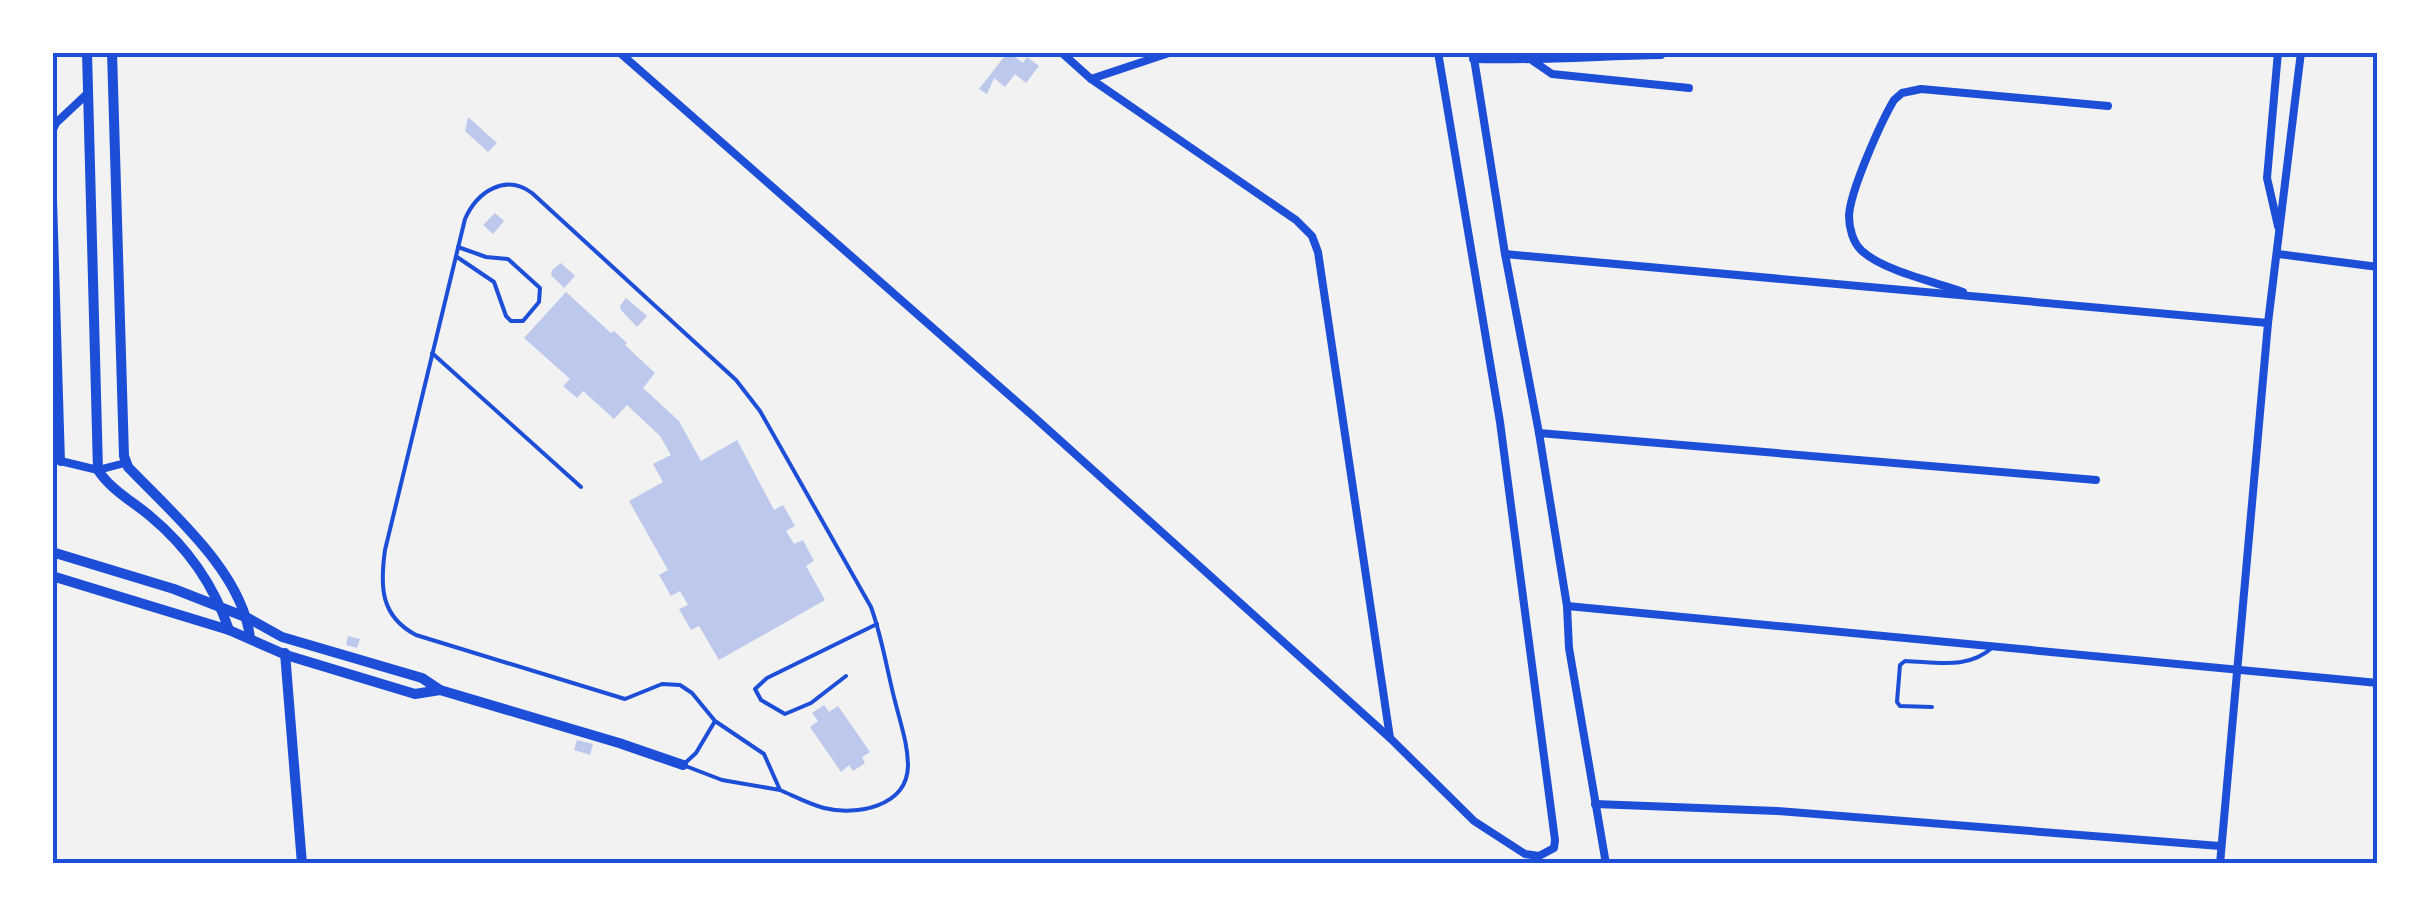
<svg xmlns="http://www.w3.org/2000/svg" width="2430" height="916" font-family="'Open Sans',sans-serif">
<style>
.building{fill:#bdc9ec}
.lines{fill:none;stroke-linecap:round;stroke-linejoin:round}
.service{stroke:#1d4ed8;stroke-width:4}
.minor{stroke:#1d4ed8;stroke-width:8}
.tertiary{stroke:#1d4ed8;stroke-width:10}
.neatline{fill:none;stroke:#1d4ed8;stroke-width:4}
</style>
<rect width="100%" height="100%" fill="#f2f2f2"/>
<!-- building -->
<g class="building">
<polygon points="1008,52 1023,63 1027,57 1039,66 1026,83 1015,74 1005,87 994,78 987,94 979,89"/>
<polygon points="468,117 497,143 488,152 465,131"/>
<polygon points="495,213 504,221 493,234 483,225"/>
<polygon points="561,263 575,276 564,288 551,275 552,270"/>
<polygon points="566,292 611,333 614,331 627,343 625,345 655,373 643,388 679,421 701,461 737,440 774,510 783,505 795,526 786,531 794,544 803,540 814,561 806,566 825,600 719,660 699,626 691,630 679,609 688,605 680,591 671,596 659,575 668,570 629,501 663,482 653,464 671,455 660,436 627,405 614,419 583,391 577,398 563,386 570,379 524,338"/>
<polygon points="626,298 647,316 637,327 621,310 620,306"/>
<polygon points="348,636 360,639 357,648 346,645"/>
<polygon points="824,705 829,712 838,706 870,752 862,757 865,763 853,771 849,765 841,772 810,727 818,721 812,713"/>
<polygon points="577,740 593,744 590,755 574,750"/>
</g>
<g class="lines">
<!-- service -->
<g class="service">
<polyline points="457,257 494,282 506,316 511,321 523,321 539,302 540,288 508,259 486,257 458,247"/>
<polyline points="432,353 581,487"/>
<polyline points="846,676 811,703 785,714 761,700 755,689 767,678 877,624"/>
<path d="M1932,707L1900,706L1897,702L1900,665L1905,661C1937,662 1968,670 1993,647"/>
<path d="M715,721L764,754L780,790L722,780L683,765L696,753L715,721L692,693L680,685L662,684L625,699L416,635C380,616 380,586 385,550L465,219C477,192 505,173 532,193L736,380L760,411L871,607C883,640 887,672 896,705C901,725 908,745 908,766C907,807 856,816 824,808C809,804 794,796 780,790"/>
</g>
<!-- minor -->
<g class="minor">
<polyline points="619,52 1033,416 1390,738 1474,821 1525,854 1539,856 1554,848 1555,840 1500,422 1438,52"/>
<polyline points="1061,52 1091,79 1296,220 1312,236 1318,252 1390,738"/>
<polyline points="1473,52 1505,254 1539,433 1567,606 1569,648 1606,864"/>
<polyline points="2278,52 2267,178 2278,226"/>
<path d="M1473,59C1536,61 1598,56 1661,55"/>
<polyline points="1533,61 1552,74 1689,88"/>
<polyline points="1091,79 1172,52"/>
<polyline points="52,132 56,123 88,93"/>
<polyline points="52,167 61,462"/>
<polyline points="1505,254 2268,323"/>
<polyline points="2278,254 2378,267"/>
<path d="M1963,292C1935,282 1884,271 1862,251C1853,243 1849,228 1849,216C1850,191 1881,122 1894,100L1902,93L1921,89L2108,106"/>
<polyline points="1539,433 2096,480"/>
<polyline points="52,459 98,470 125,463"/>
<polyline points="1567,606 2378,683"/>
<polyline points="1595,804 1777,811 2220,846"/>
<polyline points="2220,864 2268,323 2301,52"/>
</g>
<!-- tertiary -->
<g class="tertiary">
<path d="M87,52L98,470C109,488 133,502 150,516C186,546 214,585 229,630"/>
<path d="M112,52L124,456L128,467C172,513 243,573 250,638"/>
<polyline points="52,552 174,589 248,618 282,637 422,678 440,690 619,743 683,765"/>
<polyline points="52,576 229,630 286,655 415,694 440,690"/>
<polyline points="285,653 302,864"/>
</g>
</g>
<!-- border -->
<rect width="2430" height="916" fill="none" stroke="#ffffff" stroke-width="110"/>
<rect x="55" y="55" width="2320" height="806" class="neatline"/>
</svg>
